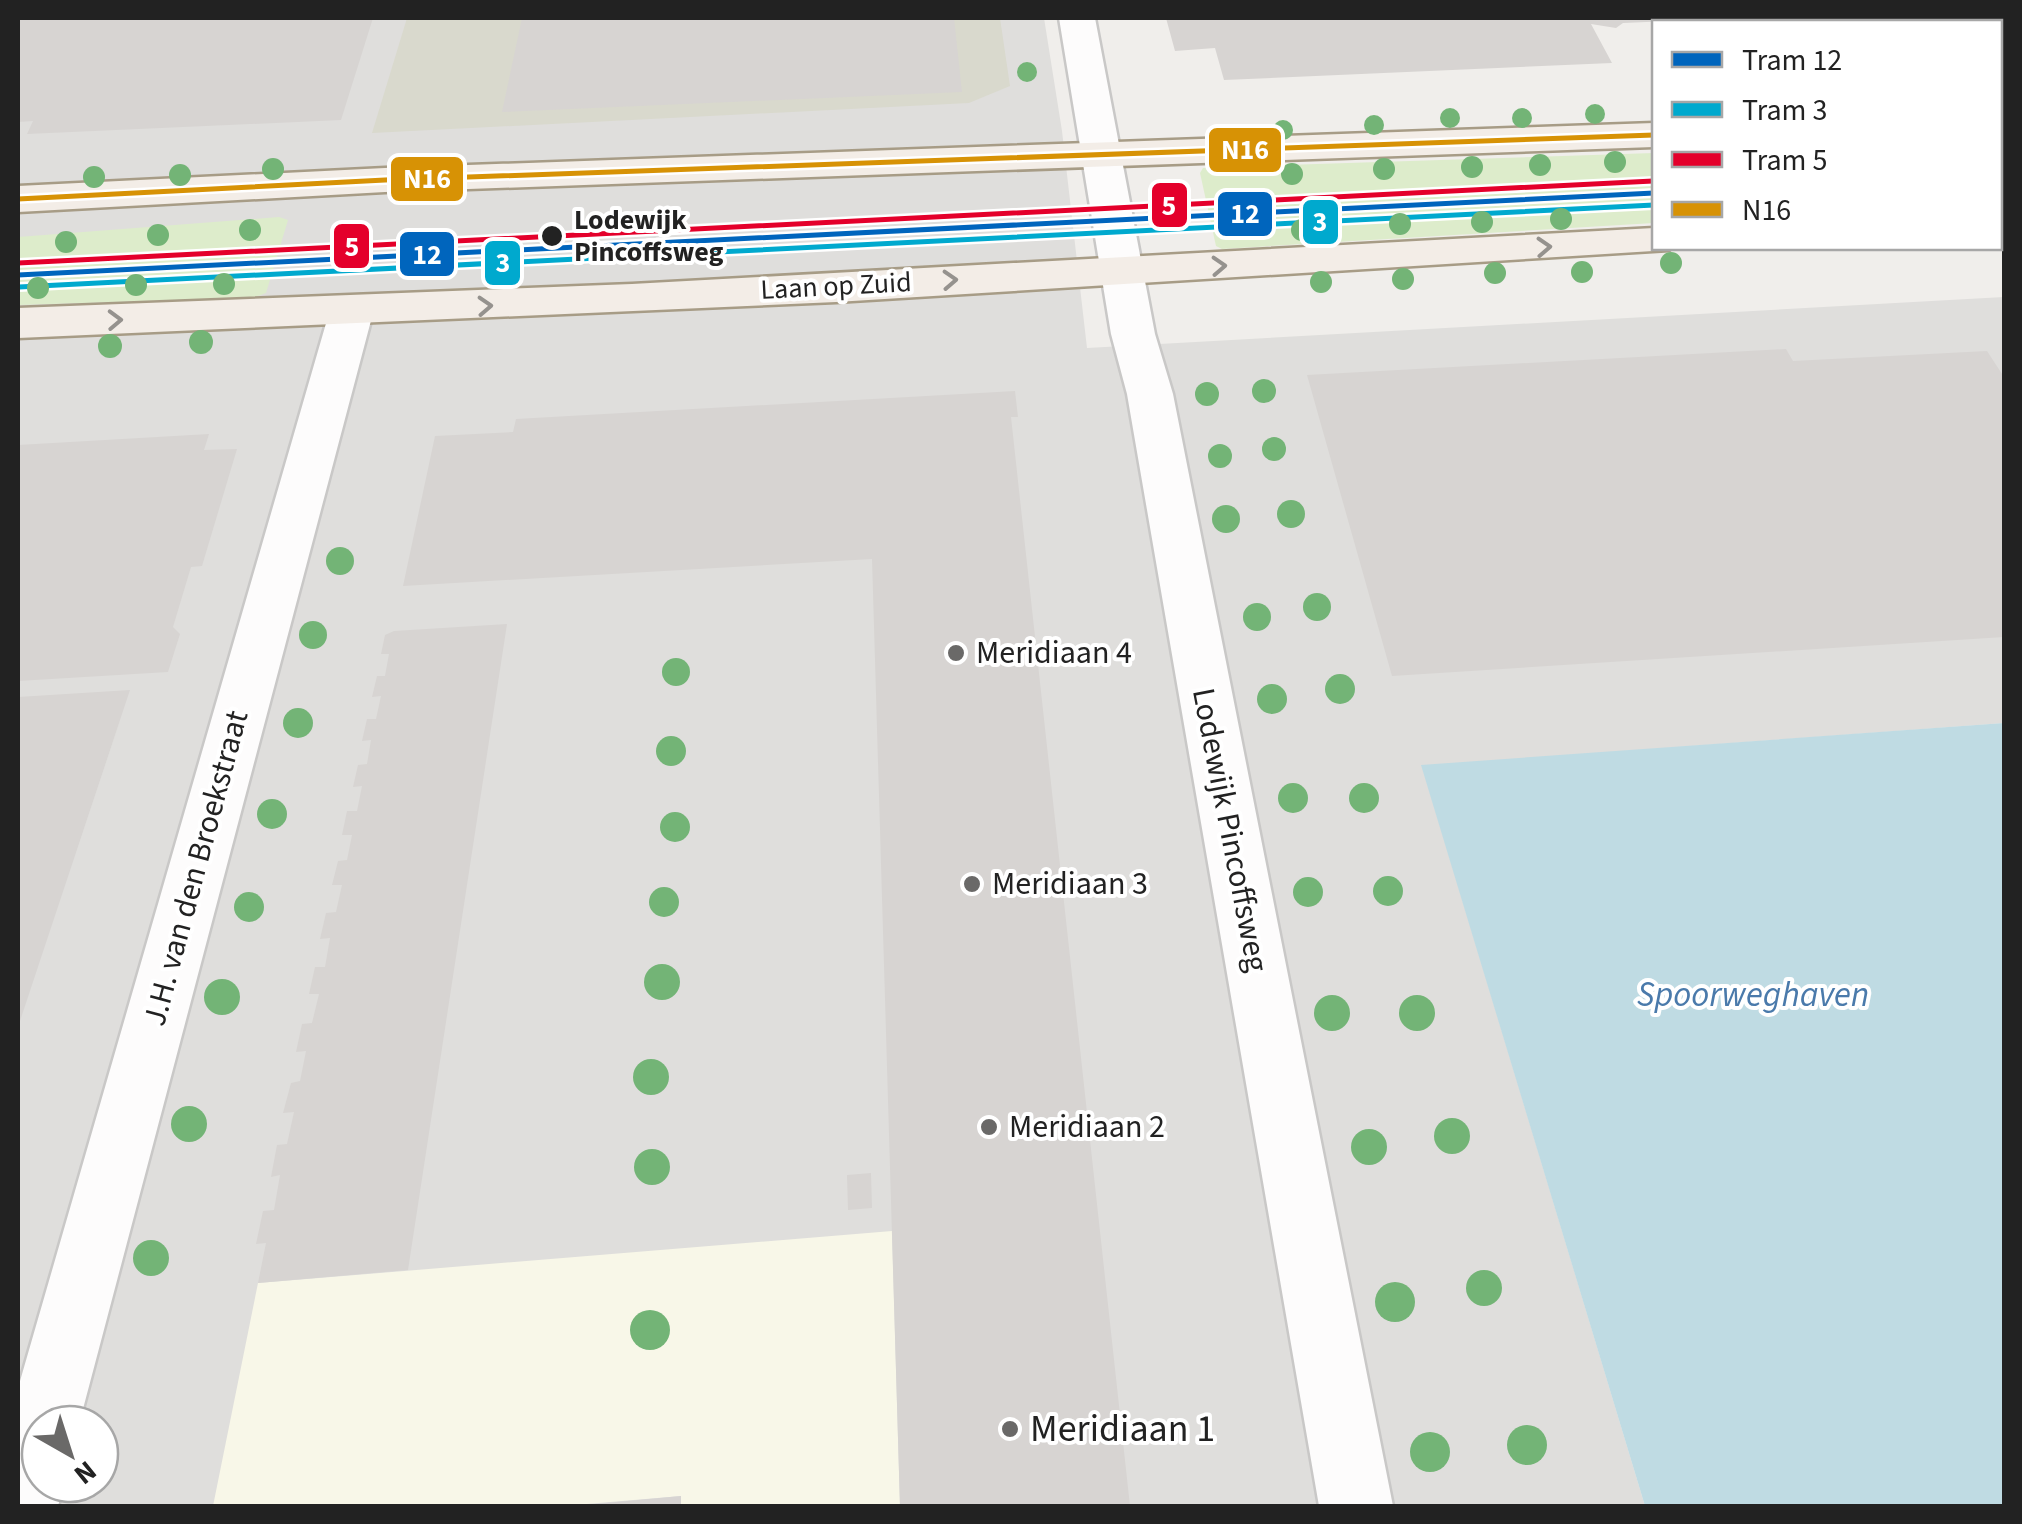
<svg xmlns="http://www.w3.org/2000/svg" width="2022" height="1524" font-family="'Source Sans 3',sans-serif">
<style>
.residential{fill:#dfdedc;fill-rule:evenodd}
.education{fill:#f8f7e8}
.construction{fill:#d9d9cd}
.grass{fill:#ddeccb}
.water{fill:#bfdbe3}
.building{fill:#d7d4d2}
.lines{fill:none;stroke-linecap:round;stroke-linejoin:round}
.minor-casing{stroke:#c9c8c7;stroke-width:5}
.major-casing{stroke:#a79c86;stroke-width:5}
.minor{fill:#fdfcfc;fill-rule:evenodd}
.major{fill:#f3ede7;fill-rule:evenodd}
.bus-1-casing{stroke:#fff;stroke-width:10}
.bus-1{stroke:#d79205;stroke-width:5}
.tram-1-casing{stroke:#fff;stroke-width:10}
.tram-2-casing{stroke:#fff;stroke-width:10}
.tram-3-casing{stroke:#fff;stroke-width:10}
.tram-1{stroke:#0065bd;stroke-width:5}
.tram-2{stroke:#00a9ce;stroke-width:5}
.tram-3{stroke:#e4002b;stroke-width:5}
.tree{fill:#73b476}
.oneway{stroke:#95928e}
.stop-dot{fill:#222;stroke:#fff;stroke-width:4}
.poi-dot{fill:#6a6968;stroke:#fff;stroke-width:4}
.labels{text-anchor:middle;dominant-baseline:central;stroke-width:8;stroke-linejoin:round;paint-order:stroke}
.far-stop-label{font-size:28px;font-weight:bold;fill:#222;stroke:#fff;text-anchor:start}
.far-street-label{font-size:28px;fill:#222;stroke:#fff}
.poi-label{font-size:32px;fill:#222;stroke:#fff;text-anchor:start}
.street-label{font-size:32px;fill:#222;stroke:#fff}
.water-label{font-size:35px;font-style:italic;fill:#4a7aab;stroke:#fff}
.near-poi-label{font-size:38px;fill:#222;stroke:#fff;text-anchor:start}
.line-badge{stroke:#fff;stroke-width:4}
.badge-label{font-size:28px;text-anchor:middle;font-weight:bold;fill:#fff}
</style>
<rect width="100%" height="100%" fill="#f0eeeb"/>
<!-- residential -->
<path class="residential" d="M18,18H1044L1062,131L1087,348L2004,297V723L1422,766L1645,1506H18ZM40,1424H100V1484H40Z"/>
<!-- education -->
<polygon class="education" points="892,1231 900,1506 681,1506 681,1496 563,1506 213,1506 258,1283"/>
<!-- construction -->
<polygon class="construction" points="407,18 1000,18 1010,86 969,103 372,133"/>
<!-- grass -->
<g class="grass">
<polygon points="1654,153 1654,223 1222,249 1216,246 1200,173 1203,168 1251,166"/>
<polygon points="279,217 288,220 266,293 253,298 18,305 18,237"/>
</g>
<!-- water -->
<polygon class="water" points="2004,723 2004,1506 1645,1506 1421,765"/>
<!-- building -->
<g class="building">
<polygon points="18,18 373,18 341,120 27,134 33,121 18,122"/>
<polygon points="522,18 954,18 962,92 502,112"/>
<polygon points="1166,18 1670,18 1670,21 1623,23 1616,28 1591,24 1612,63 1224,80 1215,48 1175,51"/>
<polygon points="1825,18 2004,18 2004,45 2000,45 2000,22 1829,22"/>
<polygon points="1786,349 1793,361 1987,351 2004,377 2004,637 1392,676 1307,375"/>
<polygon points="1015,391 1018,417 1011,417 1130,1506 900,1506 872,559 403,586 435,436 513,432 516,419"/>
<polygon points="209,434 204,450 237,449 202,566 191,567 173,627 180,634 168,672 18,681 18,445"/>
<polygon points="507,624 408,1270 258,1283 266,1243 256,1244 263,1211 274,1210 280,1175 271,1177 277,1145 287,1144 294,1112 283,1113 291,1083 300,1081 306,1051 296,1052 302,1024 312,1023 319,994 309,994 315,967 325,967 330,938 320,939 326,913 336,912 342,885 332,885 338,861 347,860 352,835 342,835 347,811 357,811 362,786 353,787 358,765 367,764 371,740 362,741 367,719 376,719 381,696 372,697 377,676 385,676 389,654 381,654 385,635 394,631"/>
<polygon points="130,690 18,1027 18,697"/>
<polygon points="871,1173 872,1208 848,1210 847,1175"/>
<polygon points="681,1496 681,1506 595,1506 595,1504"/>
</g>
<g class="lines">
<!-- minor casing -->
<g class="minor-casing">
<g id="minor">
<polygon points="1059,18 1095,18 1155,334 1173,394 1393,1506 1319,1506 1127,394 1111,334"/>
<polygon points="351,298 366,303 373,313 79,1424 40,1424 40,1484 64,1484 58,1506 18,1506 18,1388 329,313 336,303"/>
</g>
</g>
<!-- major casing -->
<g class="major-casing">
<g id="major">
<polygon points="2004,109 2004,132 2000,133 2000,110"/>
<polygon points="1654,123 1654,147 385,192 18,212 18,186 385,168"/>
<rect x="2000" y="207" width="4" height="26"/>
<polygon points="1654,228 1654,248 1671,248 1669,250 836,302 18,338 18,308 632,284"/>
</g>
</g>
<!-- minor -->
<use href="#minor" class="minor"/>
<!-- major -->
<use href="#major" class="major"/>
<!-- bus-1 casing -->
<g class="bus-1-casing">
<polyline id="bus-1" points="18,199 385,180 1654,135"/>
</g>
<!-- bus-1 -->
<use href="#bus-1" class="bus-1"/>
<!-- tram-1 casing -->
<g class="tram-1-casing">
<polyline id="tram-1" points="18,275 1654,193"/>
</g>
<!-- tram-2 casing -->
<g class="tram-2-casing">
<polyline id="tram-2" points="19,287 1654,205"/>
</g>
<!-- tram-3 casing -->
<g class="tram-3-casing">
<polyline id="tram-3" points="18,263 1653,181"/>
</g>
<!-- tram-1 -->
<use href="#tram-1" class="tram-1"/>
<!-- tram-2 -->
<use href="#tram-2" class="tram-2"/>
<!-- tram-3 -->
<use href="#tram-3" class="tram-3"/>
</g>
<!-- trees -->
<g class="tree">
<circle cx="1027" cy="72" r="10"/>
<circle cx="1595" cy="114" r="10"/>
<circle cx="1450" cy="118" r="10"/>
<circle cx="1522" cy="118" r="10"/>
<circle cx="1374" cy="125" r="10"/>
<circle cx="1283" cy="130" r="10"/>
<circle cx="1615" cy="162" r="11"/>
<circle cx="1540" cy="165" r="11"/>
<circle cx="1472" cy="167" r="11"/>
<circle cx="273" cy="169" r="11"/>
<circle cx="1384" cy="169" r="11"/>
<circle cx="1292" cy="174" r="11"/>
<circle cx="180" cy="175" r="11"/>
<circle cx="94" cy="177" r="11"/>
<circle cx="1561" cy="219" r="11"/>
<circle cx="1482" cy="222" r="11"/>
<circle cx="1400" cy="224" r="11"/>
<circle cx="250" cy="230" r="11"/>
<circle cx="1302" cy="230" r="11"/>
<circle cx="158" cy="235" r="11"/>
<circle cx="66" cy="242" r="11"/>
<circle cx="1671" cy="263" r="11"/>
<circle cx="1582" cy="272" r="11"/>
<circle cx="1495" cy="273" r="11"/>
<circle cx="1403" cy="279" r="11"/>
<circle cx="1321" cy="282" r="11"/>
<circle cx="224" cy="284" r="11"/>
<circle cx="136" cy="285" r="11"/>
<circle cx="38" cy="288" r="11"/>
<circle cx="201" cy="342" r="12"/>
<circle cx="110" cy="346" r="12"/>
<circle cx="1264" cy="391" r="12"/>
<circle cx="1207" cy="394" r="12"/>
<circle cx="1274" cy="449" r="12"/>
<circle cx="1220" cy="456" r="12"/>
<circle cx="1291" cy="514" r="14"/>
<circle cx="1226" cy="519" r="14"/>
<circle cx="340" cy="561" r="14"/>
<circle cx="1317" cy="607" r="14"/>
<circle cx="1257" cy="617" r="14"/>
<circle cx="313" cy="635" r="14"/>
<circle cx="676" cy="672" r="14"/>
<circle cx="1340" cy="689" r="15"/>
<circle cx="1272" cy="699" r="15"/>
<circle cx="298" cy="723" r="15"/>
<circle cx="671" cy="751" r="15"/>
<circle cx="1293" cy="798" r="15"/>
<circle cx="1364" cy="798" r="15"/>
<circle cx="272" cy="814" r="15"/>
<circle cx="675" cy="827" r="15"/>
<circle cx="1388" cy="891" r="15"/>
<circle cx="1308" cy="892" r="15"/>
<circle cx="664" cy="902" r="15"/>
<circle cx="249" cy="907" r="15"/>
<circle cx="662" cy="982" r="18"/>
<circle cx="222" cy="997" r="18"/>
<circle cx="1332" cy="1013" r="18"/>
<circle cx="1417" cy="1013" r="18"/>
<circle cx="651" cy="1077" r="18"/>
<circle cx="189" cy="1124" r="18"/>
<circle cx="1452" cy="1136" r="18"/>
<circle cx="1369" cy="1147" r="18"/>
<circle cx="652" cy="1167" r="18"/>
<circle cx="151" cy="1258" r="18"/>
<circle cx="1484" cy="1288" r="18"/>
<circle cx="1395" cy="1302" r="20"/>
<circle cx="650" cy="1330" r="20"/>
<circle cx="1527" cy="1445" r="20"/>
<circle cx="1430" cy="1452" r="20"/>
</g>
<!-- one-way arrows -->
<defs><path id="oneway-chevron" d="M-2-3.5L2.5 0L-2 3.5" fill="none" stroke-width="1.6" stroke-linecap="round" stroke-linejoin="round" transform="scale(2.5)"/></defs>
<g class="oneway">
<use href="#oneway-chevron" transform="translate(1544 247) rotate(-3)"/>
<use href="#oneway-chevron" transform="translate(1219 266) rotate(-3)"/>
<use href="#oneway-chevron" transform="translate(950 280) rotate(-3)"/>
<use href="#oneway-chevron" transform="translate(485 306) rotate(-3)"/>
<use href="#oneway-chevron" transform="translate(115 320) rotate(-2)"/>
</g>
<!-- markers -->
<circle class="stop-dot" cx="552" cy="236" r="12"/>
<g class="poi-dot">
<circle cx="956" cy="653" r="10"/>
<circle cx="972" cy="884" r="10"/>
<circle cx="989" cy="1127" r="10"/>
<circle cx="1010" cy="1429" r="10"/>
</g>
<g class="labels">
<!-- far-stop labels -->
<g class="far-stop-label">
<text x="574" y="220">Lodewijk<tspan x="574" dy="32">Pincoffsweg</tspan></text>
</g>
<!-- far-street labels -->
<g class="far-street-label">
<text transform="translate(836 286) rotate(-3)">Laan op Zuid</text>
</g>
<!-- poi labels -->
<g class="poi-label">
<text x="976" y="653">Meridiaan 4</text>
<text x="992" y="884">Meridiaan 3</text>
<text x="1009" y="1127">Meridiaan 2</text>
</g>
<!-- street labels -->
<g class="street-label">
<text transform="translate(1230 830) rotate(79)">Lodewijk Pincoffsweg</text>
<text transform="translate(196 868) rotate(-75)">J.H. van den Broekstraat</text>
</g>
<!-- water labels -->
<g class="water-label">
<text x="1753" y="995">Spoorweghaven</text>
</g>
<!-- near-poi labels -->
<g class="near-poi-label">
<text x="1030" y="1429">Meridiaan 1</text>
</g>
</g>
<g class="line-badge">
<rect x="1207" y="126" width="76" height="48" rx="10" fill="#d79205"/>
<rect x="389" y="155" width="76" height="48" rx="10" fill="#d79205"/>
<rect x="1150" y="181" width="39" height="48" rx="10" fill="#e4002b"/>
<rect x="1216" y="190" width="58" height="48" rx="10" fill="#0065bd"/>
<rect x="1301" y="198" width="39" height="48" rx="10" fill="#00a9ce"/>
<rect x="332" y="222" width="39" height="48" rx="10" fill="#e4002b"/>
<rect x="398" y="230" width="58" height="48" rx="10" fill="#0065bd"/>
<rect x="483" y="239" width="39" height="48" rx="10" fill="#00a9ce"/>
</g>
<g class="badge-label">
<text x="1245" y="159">N16</text>
<text x="427" y="188">N16</text>
<text x="1169" y="215">5</text>
<text x="1245" y="223">12</text>
<text x="1320" y="231">3</text>
<text x="352" y="256">5</text>
<text x="427" y="264">12</text>
<text x="503" y="272">3</text>
</g>
<!-- border -->
<rect width="2022" height="1524" fill="none" stroke="#222222" stroke-width="40"/>
<!-- legend -->
<rect x="1652" y="20" width="350" height="230" fill="#ffffff" stroke="#a7a7a7" stroke-width="2.5"/>
<rect x="1672" y="52" width="50" height="15" fill="#0065bd" stroke="#a7a7a7" stroke-width="2.5"/>
<text x="1742" y="70" font-size="30" fill="#222222">Tram 12</text>
<rect x="1672" y="102" width="50" height="15" fill="#00a9ce" stroke="#a7a7a7" stroke-width="2.5"/>
<text x="1742" y="120" font-size="30" fill="#222222">Tram 3</text>
<rect x="1672" y="152" width="50" height="15" fill="#e4002b" stroke="#a7a7a7" stroke-width="2.5"/>
<text x="1742" y="170" font-size="30" fill="#222222">Tram 5</text>
<rect x="1672" y="202" width="50" height="15" fill="#d79205" stroke="#a7a7a7" stroke-width="2.5"/>
<text x="1742" y="220" font-size="30" fill="#222222">N16</text>
<!-- north arrow -->
<g transform="translate(70 1454) rotate(141)"><circle r="48" fill="#ffffff" stroke="#a7a7a7" stroke-width="2.5"/>
<path d="M0-8L18 38L0 25L-18 38Z" fill="#6a6968"/>
<text y="-15" font-size="28" font-weight="bold" text-anchor="middle" fill="#222222">N</text>
</g>
</svg>
